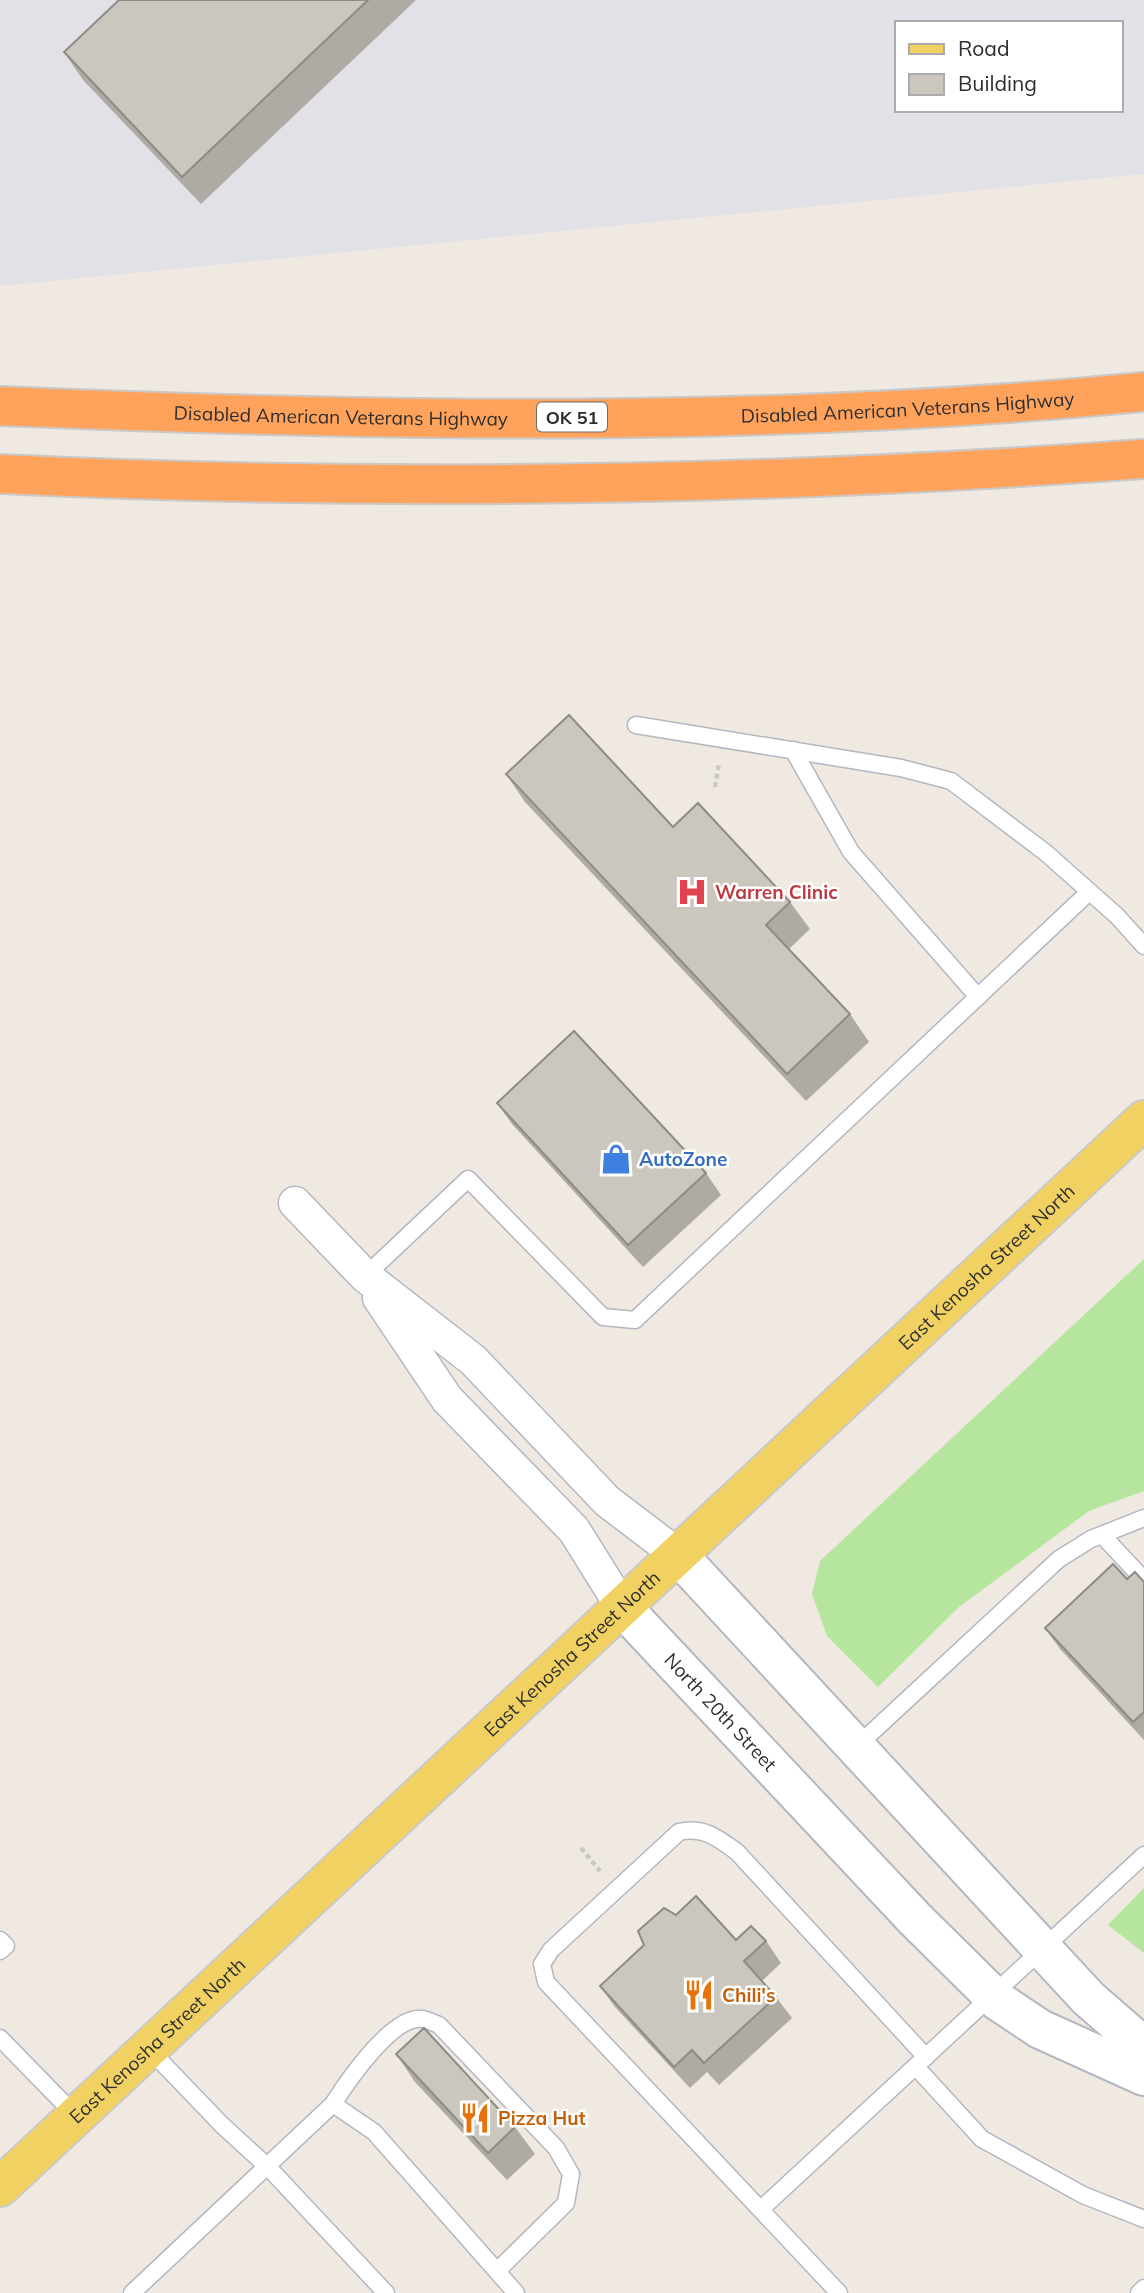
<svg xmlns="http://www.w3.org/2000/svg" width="1144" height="2293" font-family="Mulish,sans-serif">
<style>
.industrial{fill:#e3e1e8;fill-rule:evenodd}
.grass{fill:#b6e59e}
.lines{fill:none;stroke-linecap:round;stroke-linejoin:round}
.service-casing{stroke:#b4b7c1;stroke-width:19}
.minor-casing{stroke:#b4b7c1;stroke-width:35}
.tertiary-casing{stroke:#b4b7c1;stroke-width:42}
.primary-casing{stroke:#c9c9c9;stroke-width:42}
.motorway-casing{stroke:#c9c9c9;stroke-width:42}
.path{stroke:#c9c9c9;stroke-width:4.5;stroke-dasharray:5 3.5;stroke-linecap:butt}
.service{stroke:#fff;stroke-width:16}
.minor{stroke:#fff;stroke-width:32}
.tertiary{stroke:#fff;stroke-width:38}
.primary{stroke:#f2d163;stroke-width:38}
.motorway{stroke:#ffa35c;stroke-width:38}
.wall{fill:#afaba4}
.building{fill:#cbc7bf;stroke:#8e8b86;stroke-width:2}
.labels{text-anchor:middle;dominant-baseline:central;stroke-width:5;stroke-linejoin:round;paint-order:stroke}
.shield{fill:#fff;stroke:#6d6d6d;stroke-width:2}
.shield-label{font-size:18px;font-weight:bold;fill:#2e2e2e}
.street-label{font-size:19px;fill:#2e2e2e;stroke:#fff}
.health-label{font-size:19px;font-weight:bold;fill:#be3a42;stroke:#fff;text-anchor:start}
.shop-label{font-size:19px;font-weight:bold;fill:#366cbe;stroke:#fff;text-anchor:start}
.food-label{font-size:19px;font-weight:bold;fill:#c56008;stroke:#fff;text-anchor:start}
</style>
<rect width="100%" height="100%" fill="#efe9e1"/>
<!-- industrial -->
<path class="industrial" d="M0,0H1144V174L0,286ZM897,23H1121V110H897Z"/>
<!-- grass -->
<g class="grass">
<polygon points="1144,1259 1144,1491 1089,1511 959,1607 878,1687 827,1636 812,1594 820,1561"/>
<polygon points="1144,1888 1144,1953 1108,1925"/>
</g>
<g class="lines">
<!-- service casing -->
<g class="service-casing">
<g id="service">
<polyline points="636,725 901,768 951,781 1046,853 1117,916 1144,946"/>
<polyline points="793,750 851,852 978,997"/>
<polyline points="365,1276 468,1179 603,1317 635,1320 1088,893"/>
<polyline points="1102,1535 1144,1580"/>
<polyline points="856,1747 1059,1559 1091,1539 1144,1518"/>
<polyline points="0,1940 6,1946 0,1951"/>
<polyline points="0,2038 76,2116"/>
<polyline points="148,2048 222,2125 268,2167 386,2293"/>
<polyline points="916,2067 982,2139 1083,2195 1144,2219"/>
<path d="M333,2104C347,2082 393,2014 423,2019C428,2020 434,2023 439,2025L556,2148L571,2174L566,2203L497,2271"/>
<polyline points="761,2209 1144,1855"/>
<polyline points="132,2293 333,2104 374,2132 516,2293"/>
<path d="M839,2293L546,1982L542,1964L551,1950L679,1832C703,1826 718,1838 737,1852L926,2057"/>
<polyline points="1139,2293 1144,2288"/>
</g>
</g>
<!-- minor casing -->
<g class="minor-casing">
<g id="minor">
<polyline points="295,1203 365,1276 473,1360 607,1501 678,1555"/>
<polyline points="379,1298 447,1399 574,1530 622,1607"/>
</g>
</g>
<!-- tertiary casing -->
<g class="tertiary-casing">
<g id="tertiary">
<polyline points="678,1555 1088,1998 1144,2047"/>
<path id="s1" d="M622,1607L915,1919L998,2001L1040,2029L1144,2076"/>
</g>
</g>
<!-- primary casing -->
<g class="primary-casing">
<g id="primary">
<path id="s2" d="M0,2187L1144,1120"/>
</g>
</g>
<!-- motorway casing -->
<g class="motorway-casing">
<g id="motorway">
<path id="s3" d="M0,406C380,422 765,428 1144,392"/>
<path d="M0,474C381,492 763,486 1144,459"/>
</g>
</g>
<!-- path -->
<g class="path">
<polyline points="715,787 719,763"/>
<polyline points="581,1848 600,1871"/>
</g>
<!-- service -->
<use href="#service" class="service"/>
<!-- minor -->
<use href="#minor" class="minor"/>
<!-- tertiary -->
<use href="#tertiary" class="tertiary"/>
<!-- primary -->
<use href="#primary" class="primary"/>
<!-- motorway -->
<use href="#motorway" class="motorway"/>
</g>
<!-- wall -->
<g class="wall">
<polygon points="119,0 416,0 201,204 83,80 64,52"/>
<polygon points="506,774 790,902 810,929 789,949 850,1014 869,1042 806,1101 525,802"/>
<polygon points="497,1103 706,1173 721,1195 643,1267 512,1124"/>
<polygon points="1127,1579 1144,1582 1144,1740 1060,1649 1045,1628"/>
<polygon points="736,1940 766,1941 781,1963 762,1981 776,1997 792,2018 719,2085 707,2072 690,2088 615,2007 600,1986 644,1945"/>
<polygon points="396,2054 515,2127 535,2154 507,2180 415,2082"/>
</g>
<!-- building -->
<g class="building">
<polygon points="119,0 368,0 182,177 64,52"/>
<polygon points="569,715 673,827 698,803 790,902 766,925 850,1014 787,1074 506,774"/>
<polygon points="574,1031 706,1173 628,1245 497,1103"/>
<polygon points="1113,1564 1127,1579 1135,1572 1144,1582 1144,1712 1133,1722 1045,1628"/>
<polygon points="696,1896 736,1940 751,1926 766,1941 744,1961 776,1997 704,2063 692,2050 674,2067 600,1986 644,1945 638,1931 664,1908 676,1915"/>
<polygon points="424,2028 515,2127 488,2153 396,2054"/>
</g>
<!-- icons -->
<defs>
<g id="hospital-bare" transform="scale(2.415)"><path d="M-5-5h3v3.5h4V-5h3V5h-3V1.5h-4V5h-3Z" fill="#e0444e" stroke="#fff" stroke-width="2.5" paint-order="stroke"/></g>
<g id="shop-bare" transform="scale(2.415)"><path d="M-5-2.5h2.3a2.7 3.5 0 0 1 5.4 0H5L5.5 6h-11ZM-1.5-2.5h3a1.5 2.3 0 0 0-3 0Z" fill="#3f7fe0" stroke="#fff" stroke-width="2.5" paint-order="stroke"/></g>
<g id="restaurant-bare" transform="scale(2.415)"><path d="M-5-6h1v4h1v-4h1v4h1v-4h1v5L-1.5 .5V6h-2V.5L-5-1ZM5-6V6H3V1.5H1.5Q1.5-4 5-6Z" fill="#e8710a" stroke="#fff" stroke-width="2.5" paint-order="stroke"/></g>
</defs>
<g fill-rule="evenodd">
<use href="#hospital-bare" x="692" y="892"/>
<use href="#shop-bare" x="616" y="1159"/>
<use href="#restaurant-bare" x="699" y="1995"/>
<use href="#restaurant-bare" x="475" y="2118"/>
</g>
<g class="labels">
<!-- shield labels -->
<rect class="shield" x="537" y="402.5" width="70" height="29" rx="5"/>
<g class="shield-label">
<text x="572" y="417">OK 51</text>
</g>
<!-- street labels -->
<g class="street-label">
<text stroke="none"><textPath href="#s3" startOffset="908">Disabled American Veterans Highway</textPath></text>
<text stroke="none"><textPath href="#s3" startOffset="341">Disabled American Veterans Highway</textPath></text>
<text stroke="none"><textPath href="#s2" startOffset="1349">East Kenosha Street North</textPath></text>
<text stroke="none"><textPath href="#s2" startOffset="782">East Kenosha Street North</textPath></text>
<text stroke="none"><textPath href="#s1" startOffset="144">North 20th Street</textPath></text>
<text stroke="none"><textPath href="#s2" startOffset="215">East Kenosha Street North</textPath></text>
</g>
<!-- health labels -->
<g class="health-label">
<text x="715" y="892">Warren Clinic</text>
</g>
<!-- shop labels -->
<g class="shop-label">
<text x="639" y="1159">AutoZone</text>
</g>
<!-- food labels -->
<g class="food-label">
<text x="722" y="1995">Chili's</text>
<text x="498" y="2118">Pizza Hut</text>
</g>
</g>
<!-- legend -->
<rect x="895" y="21" width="228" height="91" fill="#ffffff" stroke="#ababab" stroke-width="2"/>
<rect x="909" y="44" width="35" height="10" fill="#f2d163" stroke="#ababab" stroke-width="2"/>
<text x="958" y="56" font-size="21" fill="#2e2e2e">Road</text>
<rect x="909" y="74" width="35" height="21" fill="#cbc7bf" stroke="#ababab" stroke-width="2"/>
<text x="958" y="91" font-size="21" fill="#2e2e2e">Building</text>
</svg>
